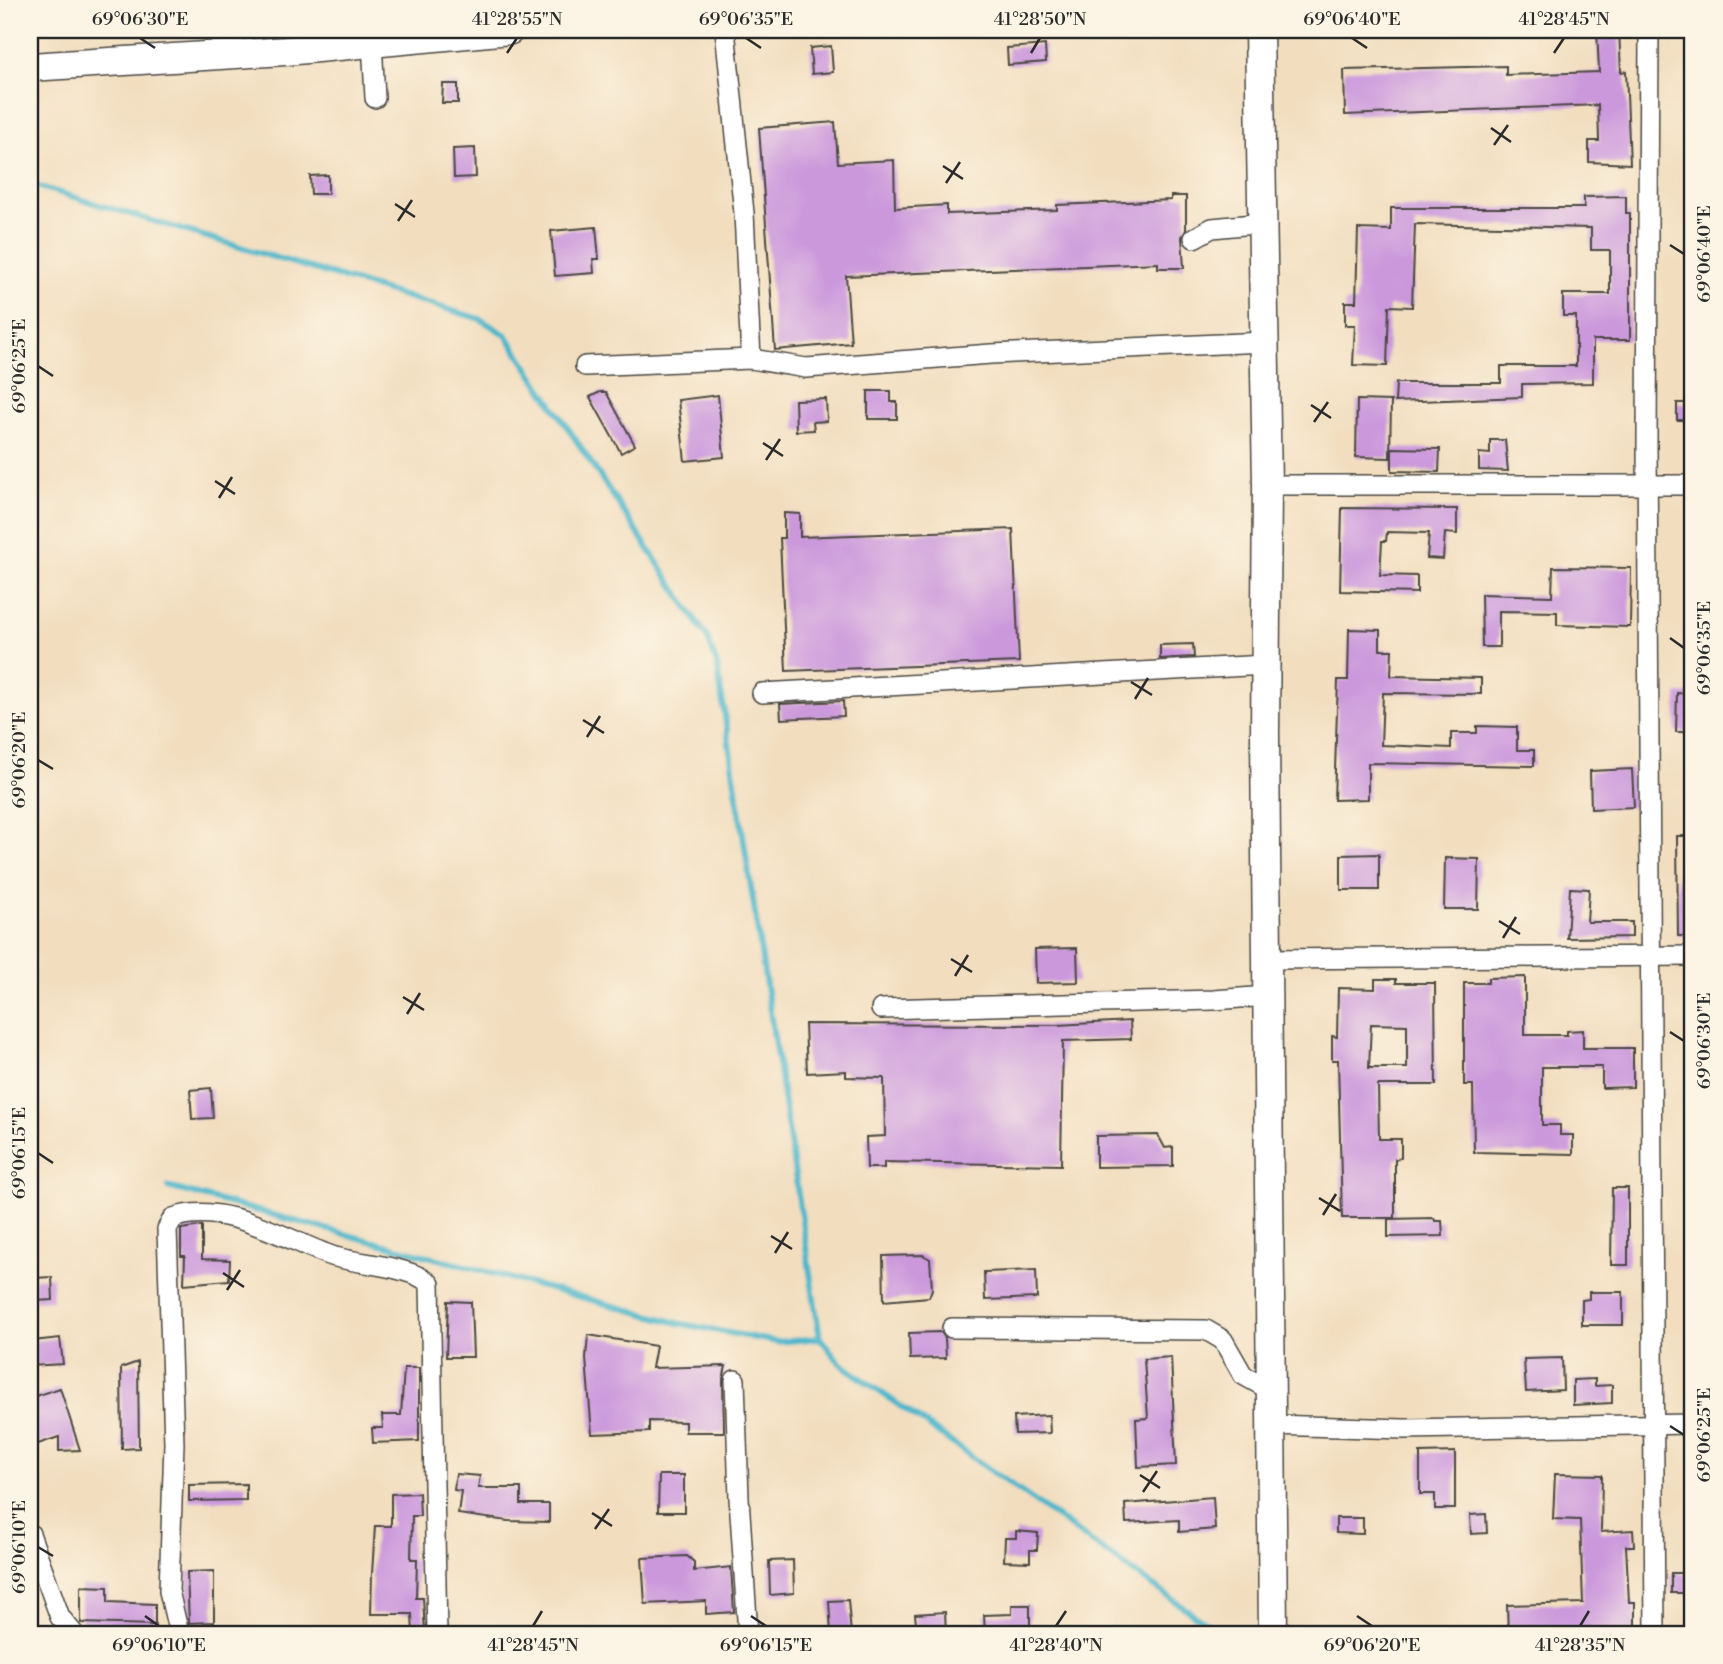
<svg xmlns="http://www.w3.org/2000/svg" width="1723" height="1664" font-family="'Libre Bodoni',serif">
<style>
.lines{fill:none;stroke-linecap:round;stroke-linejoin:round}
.stream{stroke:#4cb6ca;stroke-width:6}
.building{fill:#cb98dc;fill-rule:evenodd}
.minor-casing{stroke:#494641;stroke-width:22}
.secondary-casing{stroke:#494641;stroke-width:31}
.minor{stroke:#fff;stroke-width:19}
.secondary{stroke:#fff;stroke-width:28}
.ticks{fill:none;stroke:#2b2b2b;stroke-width:2.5}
.neatline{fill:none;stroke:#2b2b2b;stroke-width:2.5}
.ticks-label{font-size:18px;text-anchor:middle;fill:#2b2b2b}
</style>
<rect width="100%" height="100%" fill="#fcf5e5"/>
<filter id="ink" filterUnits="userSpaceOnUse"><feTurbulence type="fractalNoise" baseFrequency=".0143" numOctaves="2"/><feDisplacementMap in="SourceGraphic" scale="14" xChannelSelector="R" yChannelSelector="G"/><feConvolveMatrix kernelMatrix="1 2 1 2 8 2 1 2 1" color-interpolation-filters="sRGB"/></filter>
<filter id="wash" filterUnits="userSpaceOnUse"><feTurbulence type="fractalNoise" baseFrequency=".00686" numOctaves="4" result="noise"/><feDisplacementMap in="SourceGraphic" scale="28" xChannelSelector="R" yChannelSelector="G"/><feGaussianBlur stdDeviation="1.57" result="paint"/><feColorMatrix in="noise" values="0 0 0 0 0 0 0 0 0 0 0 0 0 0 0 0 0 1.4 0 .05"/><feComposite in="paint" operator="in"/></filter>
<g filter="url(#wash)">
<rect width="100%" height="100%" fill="#f2debf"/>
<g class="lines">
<!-- stream -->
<g class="stream">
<polyline points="30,184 480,319 506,335 707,637 717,665 820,1338 841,1364 1221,1634"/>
<polyline points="168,1187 682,1324 777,1342 820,1338"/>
</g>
</g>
<g id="blocks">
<!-- building -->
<g class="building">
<polygon points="1597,30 1619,30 1621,72 1626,71 1630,164 1589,162 1589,141 1599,141 1598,105 1345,115 1344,70 1506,66 1506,75 1599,72"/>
<polygon points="1045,45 1046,62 1008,65 1007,48"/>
<polygon points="831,46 833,72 812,74 810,48"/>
<polygon points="443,84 458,84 458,103 442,103"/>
<polygon points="835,122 838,163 894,160 895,208 947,205 947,214 1057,210 1057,205 1171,200 1171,196 1186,196 1186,230 1182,237 1184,268 1158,268 1158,263 846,276 851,343 775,350 759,128"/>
<polygon points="475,148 476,177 454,178 453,149"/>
<polygon points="328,175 328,194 311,194 310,176"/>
<polygon points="1626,196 1626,213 1630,213 1630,340 1593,340 1593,383 1522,384 1522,397 1395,402 1396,383 1501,383 1501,366 1576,366 1576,316 1563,316 1563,294 1610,294 1610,250 1591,250 1591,228 1415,224 1412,307 1389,306 1387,366 1353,365 1355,325 1345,325 1345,302 1356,302 1358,229 1391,230 1391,208 1584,208 1584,197"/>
<polygon points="596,227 599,259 593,259 594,273 555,276 551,231"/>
<polygon points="868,391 891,391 891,402 897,402 897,419 868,419"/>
<polygon points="600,392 606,392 635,445 621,453 590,397"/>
<polygon points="718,395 724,457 685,461 678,400"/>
<polygon points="826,399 827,421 813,422 814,430 796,431 795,400"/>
<polygon points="1357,400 1391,401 1390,458 1356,457"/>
<rect x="1677" y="403" width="16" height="17"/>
<polygon points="1490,440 1505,440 1508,471 1479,470 1479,453 1490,454"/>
<polygon points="1392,448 1440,449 1439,472 1392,471"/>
<polygon points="1342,508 1457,509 1457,534 1445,533 1443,559 1427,558 1429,533 1387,532 1386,541 1382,541 1380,575 1417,576 1417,593 1340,591"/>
<polygon points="784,513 800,514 800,537 1013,529 1019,662 786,671 780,538 784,538"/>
<polygon points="1553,567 1631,568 1630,627 1557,625 1557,612 1499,611 1499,647 1482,647 1481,594 1552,596"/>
<polygon points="1349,629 1380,630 1380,650 1392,650 1391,676 1481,678 1481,694 1383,693 1381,745 1451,748 1451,733 1477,733 1477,726 1517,727 1517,750 1534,750 1534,766 1368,763 1368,799 1334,800 1338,680 1348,680"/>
<polygon points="1193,644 1194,657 1160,659 1160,645"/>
<polygon points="1677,693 1693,694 1693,732 1676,732"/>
<polygon points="843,701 844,716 781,719 780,704"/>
<polygon points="1632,769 1634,807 1591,809 1590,771"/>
<polygon points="1677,836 1693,836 1693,936 1678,936"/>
<polygon points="1379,854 1379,890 1341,890 1341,855"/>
<polygon points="1445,858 1479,859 1478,909 1444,909"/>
<polygon points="1570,888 1589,889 1587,922 1632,922 1632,937 1567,938"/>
<polygon points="1077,948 1078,982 1036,983 1035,949"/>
<polygon points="1525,977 1525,1035 1567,1035 1567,1031 1583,1030 1583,1048 1633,1048 1633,1087 1602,1088 1602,1067 1542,1067 1542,1125 1560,1125 1560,1135 1573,1135 1573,1154 1474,1152 1473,1085 1464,1085 1464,983 1488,983 1488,978"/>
<path d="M1375,979H1396V983H1435L1436,1085H1378L1379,1139H1401V1158L1395,1159V1218H1342L1338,1060H1332V1036L1337,1037L1338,988L1375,989ZM1371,1024L1407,1025V1068H1369Z"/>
<polygon points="1130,1021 1131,1039 1063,1041 1061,1165 884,1162 884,1168 867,1168 866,1137 885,1136 884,1078 846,1077 846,1071 807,1073 805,1024 1057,1025"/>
<polygon points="211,1088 213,1118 192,1119 190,1090"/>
<polygon points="1158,1135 1165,1148 1173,1147 1173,1166 1096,1167 1096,1136"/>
<polygon points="1612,1188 1628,1188 1628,1265 1611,1265"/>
<polygon points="1434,1218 1435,1221 1442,1221 1443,1236 1388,1237 1388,1219"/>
<polygon points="202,1226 202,1259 230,1260 229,1280 184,1284 185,1256 181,1256 181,1229"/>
<polygon points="923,1255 930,1259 932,1289 929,1297 884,1301 883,1256"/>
<polygon points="1036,1270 1037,1298 985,1300 984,1272"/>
<polygon points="52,1277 53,1300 35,1301 34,1278"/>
<polygon points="1589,1292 1623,1292 1623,1325 1582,1325 1582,1300 1589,1299"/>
<polygon points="448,1301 471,1302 473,1357 446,1357"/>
<polygon points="941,1332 945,1338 946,1358 910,1359 909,1333"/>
<polygon points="588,1335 656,1346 652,1368 726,1366 723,1380 724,1432 685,1432 685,1422 649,1421 649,1432 592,1434 586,1358"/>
<polygon points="60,1338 63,1364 30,1366 33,1341"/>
<polygon points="1171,1357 1176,1465 1138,1467 1136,1419 1148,1418 1144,1359"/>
<polygon points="1562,1358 1563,1390 1526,1392 1524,1359"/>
<polygon points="138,1362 139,1448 122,1449 121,1368"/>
<polygon points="404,1368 419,1368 419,1441 373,1443 372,1428 383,1428 382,1415 401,1415"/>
<polygon points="1595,1379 1595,1386 1612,1385 1612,1403 1573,1405 1573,1380"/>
<polygon points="60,1388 80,1450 59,1451 59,1437 35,1445 30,1427 30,1398"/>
<polygon points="1049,1415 1050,1433 1015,1434 1014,1417"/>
<polygon points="1455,1452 1455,1509 1435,1509 1435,1494 1420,1494 1420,1453"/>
<polygon points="456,1474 480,1476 478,1488 521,1488 521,1504 549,1504 549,1522 508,1521 458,1514 461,1491 454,1490"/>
<polygon points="1555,1474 1602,1475 1601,1532 1633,1530 1634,1546 1626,1546 1629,1602 1635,1602 1635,1634 1508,1634 1507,1605 1583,1603 1580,1520 1553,1519"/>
<polygon points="659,1475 684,1475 684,1512 658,1512"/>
<polygon points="246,1484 246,1500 189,1501 189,1485"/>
<polygon points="419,1493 420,1516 412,1516 411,1559 417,1559 416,1598 423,1598 425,1634 413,1634 412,1614 371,1614 372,1574 375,1526 391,1526 391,1494"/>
<polygon points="1213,1497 1215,1529 1179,1532 1179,1520 1126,1523 1125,1504"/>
<polygon points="1486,1514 1487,1533 1471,1534 1470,1515"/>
<polygon points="1336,1518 1363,1518 1363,1534 1336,1533"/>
<polygon points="1016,1531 1038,1533 1037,1550 1030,1550 1030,1562 1004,1561 1005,1538 1016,1538"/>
<polygon points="687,1556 694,1562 694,1571 731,1567 734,1612 706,1614 706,1601 645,1604 642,1558"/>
<polygon points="793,1560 794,1593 770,1595 769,1561"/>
<polygon points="214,1571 214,1622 189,1623 187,1572"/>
<rect x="1671" y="1573" width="22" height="20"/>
<polygon points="81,1586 108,1587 108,1602 155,1604 155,1625 81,1623"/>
<polygon points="848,1600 851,1634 831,1634 829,1601"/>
<polygon points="1012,1605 1030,1605 1030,1634 985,1634 984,1615 1012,1614"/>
<polygon points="945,1612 946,1634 917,1634 915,1614"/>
</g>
</g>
</g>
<g filter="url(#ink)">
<use href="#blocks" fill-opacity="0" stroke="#494641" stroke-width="2"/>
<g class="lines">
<!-- minor casing -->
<g class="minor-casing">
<g id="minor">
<polyline points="725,30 744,213 751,359"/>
<polyline points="1649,30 1647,444 1655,1634"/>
<polyline points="372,41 375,98"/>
<polyline points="1194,238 1212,228 1264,223"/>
<polyline points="585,366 751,359 806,368 991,354 1265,342"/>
<polyline points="1267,485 1693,485"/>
<polyline points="762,693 1265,665"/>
<polyline points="1266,959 1693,956"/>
<polyline points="881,1009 1214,1000 1267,996"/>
<polyline points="952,1328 1206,1330 1223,1340 1243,1375 1270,1390"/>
<polyline points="735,1380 739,1498 748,1634"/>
<polyline points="1271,1425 1404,1429 1693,1424"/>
<polyline points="30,1534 60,1617 74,1634"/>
<path d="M179,1634L169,1591L174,1443L167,1229L173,1218C223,1200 287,1240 332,1256C356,1264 413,1266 430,1284L437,1634"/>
</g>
</g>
<!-- secondary casing -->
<g class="secondary-casing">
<g id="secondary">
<polyline points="1259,30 1267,485 1265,735 1273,1634"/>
<polyline points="30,67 285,51 510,30"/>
</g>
</g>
<!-- minor -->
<use href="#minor" class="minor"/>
<!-- secondary -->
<use href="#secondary" class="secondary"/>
</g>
</g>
<!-- ticks -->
<path class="ticks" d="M140,38L155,48M746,38L761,48M1352,38L1367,48M507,53L517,38M1031,53L1040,38M1554,53L1564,38M1491,128L1511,142M1494,145L1508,125M943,166L963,179M946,183L960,162M395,204L415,217M398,221L412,200M1670,245L1684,254M38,366L53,376M1311,405L1331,418M1314,422L1328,402M763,443L783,456M766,460L780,439M215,481L235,494M219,498L232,477M1670,638L1684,648M1131,682L1152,695M1135,699L1148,678M583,720L604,733M587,737L600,716M38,760L53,769M1499,921L1520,934M1503,938L1516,917M951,959L972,972M955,976L968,955M403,997L424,1010M407,1014L420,993M1670,1032L1684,1041M38,1153L53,1163M1319,1198L1340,1211M1323,1215L1336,1194M771,1236L792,1249M775,1253L788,1232M223,1273L244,1287M227,1290L240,1270M1670,1426L1684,1435M1140,1475L1160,1488M1143,1492L1157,1471M592,1513L612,1526M595,1529L609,1509M38,1547L53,1556M145,1616L159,1626M751,1616L766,1626M1357,1616L1372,1626M533,1626L542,1611M1056,1626L1066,1611M1580,1626L1589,1611"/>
<!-- margin -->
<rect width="1723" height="1664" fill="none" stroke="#fcf5e5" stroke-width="77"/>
<rect x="38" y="38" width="1646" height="1588" class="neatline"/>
<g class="ticks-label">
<text x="140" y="25">69°06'30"E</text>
<text x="517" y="25">41°28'55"N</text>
<text x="746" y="25">69°06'35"E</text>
<text x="1040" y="25">41°28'50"N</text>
<text x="1352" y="25">69°06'40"E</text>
<text x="1564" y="25">41°28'45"N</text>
<text transform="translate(1704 254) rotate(-90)" y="6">69°06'40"E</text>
<text transform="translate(19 366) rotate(-90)" y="6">69°06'25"E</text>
<text transform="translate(1704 648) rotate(-90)" y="6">69°06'35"E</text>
<text transform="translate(19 760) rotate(-90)" y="6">69°06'20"E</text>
<text transform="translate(1704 1041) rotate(-90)" y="6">69°06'30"E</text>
<text transform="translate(19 1153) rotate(-90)" y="6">69°06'15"E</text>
<text transform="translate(1704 1435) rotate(-90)" y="6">69°06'25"E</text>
<text transform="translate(19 1547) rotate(-90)" y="6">69°06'10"E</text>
<text x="159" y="1651">69°06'10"E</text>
<text x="533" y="1651">41°28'45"N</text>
<text x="766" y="1651">69°06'15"E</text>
<text x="1056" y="1651">41°28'40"N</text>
<text x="1372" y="1651">69°06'20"E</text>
<text x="1580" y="1651">41°28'35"N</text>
</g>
</svg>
